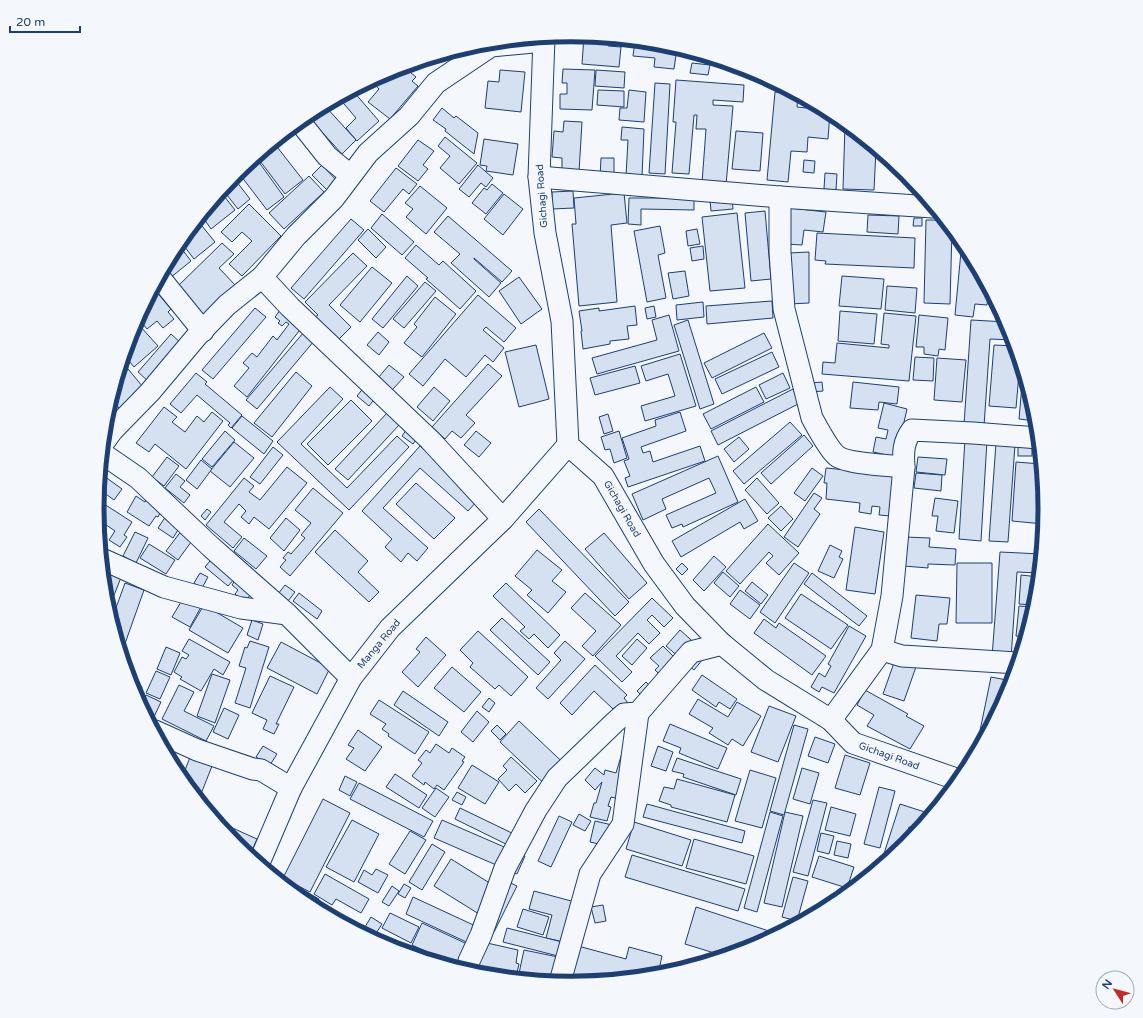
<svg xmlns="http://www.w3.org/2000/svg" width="1143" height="1018" font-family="'Varela Round',sans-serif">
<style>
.building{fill:#d5e0f0;stroke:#1d3f73}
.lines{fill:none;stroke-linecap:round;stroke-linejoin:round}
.minor-casing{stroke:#1d3f73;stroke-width:23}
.minor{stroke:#f4f7fb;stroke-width:21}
.labels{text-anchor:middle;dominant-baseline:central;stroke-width:3;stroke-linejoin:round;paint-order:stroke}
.street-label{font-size:10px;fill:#1d3f73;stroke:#f4f7fb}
.rim{fill:none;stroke:#1d3f73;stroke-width:5}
</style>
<rect width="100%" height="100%" fill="#f4f7fb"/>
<!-- building -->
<g class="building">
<polygon points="584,36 608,39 608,46 621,47 619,67 582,64"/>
<polygon points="635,41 664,44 677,48 674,69 654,67 655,58 633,56"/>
<polygon points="456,51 437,63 434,58"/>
<polygon points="695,54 711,58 710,61 695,60"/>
<polygon points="720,61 728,64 728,68 720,67"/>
<polygon points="692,63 710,65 708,75 690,73"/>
<polygon points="734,65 753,71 763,76 733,73"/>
<polygon points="404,67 416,77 412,81 418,86 390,119 368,102 379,89 375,85 385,74"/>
<polygon points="563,69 595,70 592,110 560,109 560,94 567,94 567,83 562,83"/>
<polygon points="500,70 525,72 521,112 485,108 488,81 499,82"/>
<polygon points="596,70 625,72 624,88 595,86"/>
<polygon points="676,80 744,85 743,102 713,100 713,105 733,106 726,185 702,183 706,129 696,129 697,115 694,115 689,174 672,173 676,122 673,122"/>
<polygon points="655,83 670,84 665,174 649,173"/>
<polygon points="598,90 624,91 624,107 597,105"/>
<polygon points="629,90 646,92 644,122 619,120 620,108 627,108"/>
<polygon points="353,91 379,121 357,141 346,128 356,118 339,98"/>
<polygon points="775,92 798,95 797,107 825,110 830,112 828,139 808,137 807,152 791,151 788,182 767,180"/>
<polygon points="325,106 356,140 342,154 310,119 313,117 310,114"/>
<polygon points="442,108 454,118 456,116 478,133 474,154 445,131 446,129 433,120"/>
<polygon points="564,121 582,122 579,172 562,171 562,158 552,157 554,131 563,132"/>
<polygon points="845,125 848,125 876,149 874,190 843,189"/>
<polygon points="622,127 644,129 642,177 626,176 628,140 621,140"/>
<polygon points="736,131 763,133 760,171 732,169"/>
<polygon points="445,137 477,163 459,184 440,168 450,156 438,146"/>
<polygon points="484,139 518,144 513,175 486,171 487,166 480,165"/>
<polygon points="418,140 434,151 423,165 428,169 418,181 398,166"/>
<polygon points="274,143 303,180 285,194 257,157"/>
<polygon points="256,158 284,197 267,210 238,172"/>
<polygon points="601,158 614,158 614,178 600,178"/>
<polygon points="804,160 815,161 814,173 803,172"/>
<polygon points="322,165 337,181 327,190 312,175"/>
<polygon points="478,165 493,178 486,187 481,183 469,197 459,189"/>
<polygon points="396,168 417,184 409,194 403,189 384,212 370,201"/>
<polygon points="825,173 837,174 836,190 824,189"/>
<polygon points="309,176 324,192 284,229 269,213"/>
<polygon points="233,177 250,199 238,209 223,190"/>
<polygon points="492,184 503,193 486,214 472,203 484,188 487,190"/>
<polygon points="420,186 447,208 426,234 406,217 413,209 405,203"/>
<polygon points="573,191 574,208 552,209 552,192"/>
<polygon points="221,192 235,210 211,229 202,216"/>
<polygon points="624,193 627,223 611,225 617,302 579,306 572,224 576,224 574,198"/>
<polygon points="504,194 523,209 503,235 484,219"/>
<polygon points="629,198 694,198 694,210 641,209 641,225 628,224"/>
<polygon points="732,198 733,209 711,211 710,200"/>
<polygon points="249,204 281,236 242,276 229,264 252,241 242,232 232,242 221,232"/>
<polygon points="790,208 826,212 823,232 804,230 802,245 786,244"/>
<polygon points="765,211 771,279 751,281 745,213"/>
<polygon points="737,213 745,288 710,291 702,217"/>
<polygon points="382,214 414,242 402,255 371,228"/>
<polygon points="868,215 899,216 898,234 867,232"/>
<polygon points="448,216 512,271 502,282 474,258 474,259 501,283 489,297 451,263 460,254 434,232"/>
<polygon points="914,218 922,218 922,226 913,226"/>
<polygon points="351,219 364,230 304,299 291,288"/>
<polygon points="926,220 945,220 952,229 950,304 924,303"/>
<polygon points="198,221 215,242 194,259 181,242"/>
<polygon points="660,226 665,253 658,255 666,298 647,302 634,231"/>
<polygon points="368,229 386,247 376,258 358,240"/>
<polygon points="697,229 700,244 688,246 686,231"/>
<polygon points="817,233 915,238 914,268 825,264 826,261 815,260"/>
<polygon points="962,241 966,246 989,289 987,305 975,304 973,317 955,315"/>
<polygon points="222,243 234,254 219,268 236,286 204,317 176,288"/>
<polygon points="178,244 191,261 170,278 164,271"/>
<polygon points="416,245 439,265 443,261 476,291 460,309 426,279 428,278 405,258"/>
<polygon points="703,246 704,259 692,261 690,248"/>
<polygon points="809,252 809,303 789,304 789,253"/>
<polygon points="353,253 367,266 329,305 351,327 338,340 315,317 318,315 305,302"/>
<polygon points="372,267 392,283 360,322 340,305"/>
<polygon points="685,271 689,296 673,299 668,273"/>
<polygon points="407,276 418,286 383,328 372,319"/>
<polygon points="842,276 884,279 881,309 839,306"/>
<polygon points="519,277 542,309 521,324 499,291"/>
<polygon points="425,282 436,291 404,328 393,319"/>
<polygon points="887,286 917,288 915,313 885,310"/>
<polygon points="154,289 171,309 168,312 174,319 163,328 157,321 147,329 138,318"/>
<polygon points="478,295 516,328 504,342 486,327 483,330 504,348 493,362 485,355 466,377 445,359 423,386 409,374"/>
<polygon points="435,297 456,314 422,357 404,343 417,327 414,324"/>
<polygon points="772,301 773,318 707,324 706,306"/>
<polygon points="703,302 704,317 677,320 676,305"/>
<polygon points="635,306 637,325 627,326 629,339 610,341 610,344 583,349 581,331 582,331 579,311 599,308 599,311"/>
<polygon points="654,306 656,317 647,319 645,308"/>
<polygon points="255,308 266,317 213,379 202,370"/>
<polygon points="281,309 303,326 247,397 234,386 249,368 243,363 252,353 257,357 273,336 277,340 289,324 286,322 282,326 278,323 280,321 275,317"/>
<polygon points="840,311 877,314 874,344 838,341"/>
<polygon points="884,313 916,316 909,381 822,374 823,362 835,363 837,343 889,348 889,345 881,344"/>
<polygon points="669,315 679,351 597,374 592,358 657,340 652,320"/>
<polygon points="919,315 948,318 945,350 939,349 938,356 924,354 924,347 916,347"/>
<polygon points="688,320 714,404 700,409 674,325"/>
<polygon points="971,320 1007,322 1013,340 990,339 984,426 964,425"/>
<polygon points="139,325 158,346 134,367 125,356 132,332"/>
<polygon points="304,332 314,341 257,409 246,400"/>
<polygon points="378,332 389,342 379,355 367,345"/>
<polygon points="764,333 772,348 712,378 704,363"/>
<polygon points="171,334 182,344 149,382 138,372"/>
<polygon points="536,345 549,399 519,407 505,352"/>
<polygon points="994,345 1015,346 1020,362 1016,408 989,406"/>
<polygon points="772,352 779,367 722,394 715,379"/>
<polygon points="680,354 696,406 645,421 641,406 675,396 668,374 646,381 641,366"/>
<polygon points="915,357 934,358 933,381 913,380"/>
<polygon points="937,358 966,360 962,402 934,400"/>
<polygon points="123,363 143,387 119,408 112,400"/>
<polygon points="488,364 502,376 466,415 475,423 461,438 452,431 445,439 432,427"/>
<polygon points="389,365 404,377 392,390 378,378"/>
<polygon points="635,366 640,383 595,395 590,378"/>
<polygon points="296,372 312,386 272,437 254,423"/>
<polygon points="196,373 207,382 205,384 242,415 231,428 228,425 230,423 197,395 181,413 170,404"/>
<polygon points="783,373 790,388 766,399 759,385"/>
<polygon points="1023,373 1036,415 1035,421 1019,419"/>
<polygon points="822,382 823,391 811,392 811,383"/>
<polygon points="853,382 899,387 897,404 879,402 878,410 850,408"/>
<polygon points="365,386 377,396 369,406 357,396"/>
<polygon points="330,387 343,399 301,444 347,488 397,436 409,447 349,510 277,442"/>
<polygon points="434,387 450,401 433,421 417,407"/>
<polygon points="756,387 764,402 711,429 703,414"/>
<polygon points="793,389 800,403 718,445 711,431"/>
<polygon points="351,400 372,421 328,465 307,444"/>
<polygon points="884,403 907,409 896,457 873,452 876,437 886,439 888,430 878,428"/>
<polygon points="110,406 119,417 105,429 107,416"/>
<polygon points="164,407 177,417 172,422 185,432 197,416 204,422 212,412 223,421 186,469 155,444 149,452 136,443"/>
<polygon points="680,412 686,431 641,447 643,453 650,451 653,462 700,446 705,461 628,487 625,478 630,476 624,461 629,459 622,438 656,426 655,420"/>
<polygon points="387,413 400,424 348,480 335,469"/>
<polygon points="608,414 613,431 604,434 599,417"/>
<polygon points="242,416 273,441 264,454 232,428"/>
<polygon points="790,422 802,435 744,484 733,471"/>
<polygon points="409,426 420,434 413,444 402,436"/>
<polygon points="225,431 235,440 212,467 202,459"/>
<polygon points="476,431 491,443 479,457 464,445"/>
<polygon points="619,431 627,458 614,463 610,449 605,450 601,437"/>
<polygon points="804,435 813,446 771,484 761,473"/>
<polygon points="739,437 749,449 734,462 724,449"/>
<polygon points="965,439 987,440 981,541 959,539"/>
<polygon points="234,442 254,458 230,487 210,471"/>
<polygon points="996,443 1015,445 1008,542 989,541"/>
<rect x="1018" y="445" width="14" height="11"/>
<polygon points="420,446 479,499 468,511 420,468 383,508 428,548 417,561 408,553 401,562 385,547 392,539 362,511"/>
<polygon points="273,447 283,455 260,484 250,477"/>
<polygon points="718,456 738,502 683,527 682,524 672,528 666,515 716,493 709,478 662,499 666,509 643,520 632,494"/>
<polygon points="167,457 179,466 164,486 152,477"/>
<polygon points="918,457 947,459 945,475 916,472"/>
<polygon points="201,460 212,469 197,489 186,480"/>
<polygon points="1016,462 1041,464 1045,509 1044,524 1012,521"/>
<polygon points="287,467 307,483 269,529 254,517 249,524 241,517 246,511 239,504 224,522 242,537 233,548 206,525 244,478 254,486 249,492 260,500"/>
<polygon points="812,468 823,476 805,501 794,493"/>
<polygon points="826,468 877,473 896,472 891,516 879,515 880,507 872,506 871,514 859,512 860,503 826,499 827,483 824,483"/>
<polygon points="916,473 942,475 941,491 914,488"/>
<polygon points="176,474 185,481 180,487 190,495 184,503 165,488"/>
<polygon points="104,476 122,489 114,500 99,489 100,481"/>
<polygon points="757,478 779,503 767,514 745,490"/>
<polygon points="416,483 455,518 434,539 396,504"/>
<polygon points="313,488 343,513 290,576 280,567 286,560 283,558 288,552 291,554 305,538 301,535 311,523 295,510"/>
<polygon points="814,493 822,498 814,509 820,514 798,547 784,537"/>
<polygon points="136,496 145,502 146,500 162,509 158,517 156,516 149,526 127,512"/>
<polygon points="935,498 958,501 954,533 936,531 938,516 932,516"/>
<polygon points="745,499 758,521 744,529 740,522 681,557 672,541"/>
<polygon points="98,500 132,522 124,535 127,537 120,547 109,540 115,531 99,520"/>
<polygon points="781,506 793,519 781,531 768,518"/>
<polygon points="207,509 211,512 205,520 201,516"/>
<polygon points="539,509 629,602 615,616 526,522"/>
<polygon points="166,516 181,525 173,538 158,528"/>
<polygon points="286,518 300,530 284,551 270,538"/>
<polygon points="768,524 799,553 779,575 766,563 773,556 769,552 740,584 726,571"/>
<polygon points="855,527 884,532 875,594 846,590"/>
<polygon points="182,530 194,538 178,560 166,551"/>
<polygon points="335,530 368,561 358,572 379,592 369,602 315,552"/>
<polygon points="135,532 148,538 136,563 123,556"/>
<polygon points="604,533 647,583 629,599 585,549"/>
<polygon points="905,537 930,538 929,547 956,549 955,565 928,564 928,568 904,566"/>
<polygon points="244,538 267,556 256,569 234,551"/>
<polygon points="149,544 175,560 166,574 140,558"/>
<polygon points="830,545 842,551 839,557 843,559 834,578 818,571"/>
<polygon points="537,550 562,570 552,581 566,592 548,613 527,595 532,590 515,576"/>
<polygon points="1000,552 1041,554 1039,573 1017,572 1011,658 992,657"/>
<polygon points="214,556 237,576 228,586 205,567"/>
<polygon points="714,556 726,567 704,591 693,580"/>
<polygon points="682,563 688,569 682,575 676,569"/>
<polygon points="794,563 809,573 775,623 760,612"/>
<polygon points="957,563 992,563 992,623 956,623"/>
<polygon points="103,568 122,575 109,608 107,601"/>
<polygon points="723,572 739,586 730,597 714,583"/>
<polygon points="200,573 208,577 202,588 194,583"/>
<polygon points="812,573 867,616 859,626 804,584"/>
<polygon points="1021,575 1039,577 1035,605 1019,604"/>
<polygon points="236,579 253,591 245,602 235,594 238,590 232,585"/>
<polygon points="752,582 768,595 761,604 745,591"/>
<polygon points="125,583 144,590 122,652 112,619"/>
<polygon points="506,583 560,635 548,648 534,634 529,639 520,631 525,627 493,596"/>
<polygon points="285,585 295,592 288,601 278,594"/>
<polygon points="740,590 760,605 750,619 730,604"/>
<polygon points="299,593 322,611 317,619 293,601"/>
<polygon points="585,593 621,625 593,656 582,646 596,631 571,608"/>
<polygon points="801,594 848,625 831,649 785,618"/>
<polygon points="916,595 950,598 947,624 939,624 937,641 911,638"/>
<polygon points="184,597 201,607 190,627 172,617"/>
<polygon points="652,598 673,618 664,627 652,615 647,620 660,633 649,644 638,633 616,656 632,672 622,682 595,656"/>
<polygon points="204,605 243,628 228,653 189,630"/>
<polygon points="1019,606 1035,607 1026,637 1016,636"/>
<polygon points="502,618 550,662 538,675 490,630"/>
<polygon points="764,619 776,628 779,623 826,656 812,675 754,633"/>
<polygon points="252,620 263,624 258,640 247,635"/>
<polygon points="849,626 866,636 834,693 822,687 819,692 811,687 819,673 825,677 831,666 828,664"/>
<polygon points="680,630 707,654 694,670 666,646"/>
<polygon points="478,631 528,677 511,696 499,685 495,689 470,667 473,663 460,650"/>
<polygon points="426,637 446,655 418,687 402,672 420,652 416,649"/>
<polygon points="189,639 230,662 223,675 214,669 201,691 180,679 182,677 174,672 182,657 186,659 189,655 182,651"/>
<polygon points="637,639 647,648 632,665 622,656"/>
<polygon points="250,641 269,647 250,708 235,703 246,668 239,666 245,647 247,648"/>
<polygon points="565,641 585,659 548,699 536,688 561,660 554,653"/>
<polygon points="281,642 330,668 317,694 267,668"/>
<polygon points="663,646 686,669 670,684 655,670 659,666 650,658"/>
<polygon points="166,647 180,653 171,675 157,669"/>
<polygon points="896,657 917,664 904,701 883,694"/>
<polygon points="595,665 627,695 624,698 628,703 620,712 615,707 613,709 594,691 572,715 560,703"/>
<polygon points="452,667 481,692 464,712 434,688"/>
<polygon points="156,671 170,677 160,699 146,693"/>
<polygon points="212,674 230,680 215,723 197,716"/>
<polygon points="702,675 737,699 730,709 719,702 716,707 692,690"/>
<polygon points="270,676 294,687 276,724 279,724 274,734 263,729 267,720 252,713"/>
<polygon points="991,677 1012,681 1009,691 1006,697 1004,697 1003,703 975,755"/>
<polygon points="646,682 652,688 643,697 637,691"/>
<polygon points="132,684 142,687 138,698 133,690"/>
<polygon points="179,685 194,692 184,711 214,726 206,741 162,719"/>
<polygon points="865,690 908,714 906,716 924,726 910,749 867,726 874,715 857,705"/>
<polygon points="403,691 448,722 439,736 394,705"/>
<polygon points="146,695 161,702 152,721 149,720 141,704"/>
<polygon points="489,698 495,703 489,712 482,707"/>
<polygon points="698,699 728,717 737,702 761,716 743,746 732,739 728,745 709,733 713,728 689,714"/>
<polygon points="379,700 429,732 415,754 388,736 389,734 382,729 386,724 370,714"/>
<polygon points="769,706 796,716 778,762 751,752"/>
<polygon points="224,708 239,715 228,739 213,732"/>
<polygon points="477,711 489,722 473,742 461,732"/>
<polygon points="519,721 573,772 554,793 500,742"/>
<polygon points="670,724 727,748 718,769 679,753 681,748 663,741"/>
<polygon points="497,725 506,734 500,740 491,731"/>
<polygon points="794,725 808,729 784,815 770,811"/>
<polygon points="358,730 382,747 365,771 346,759 354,748 348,745"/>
<polygon points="815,737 835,744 828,763 808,756"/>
<polygon points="436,744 449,753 452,748 465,757 462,761 464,762 444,790 437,785 434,789 425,782 424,785 412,776 422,763 418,760 426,750 430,753"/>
<polygon points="263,746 277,754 270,765 256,757"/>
<polygon points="658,746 673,752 666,771 651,766"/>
<polygon points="192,752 214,761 199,799 182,778"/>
<polygon points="622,753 623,800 611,797 608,806 611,807 607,821 590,817 594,803 596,803 602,782 595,790 585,780 595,768 604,775 605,770 616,773"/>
<polygon points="845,755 870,763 860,795 835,788"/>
<polygon points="511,757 537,781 525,793 516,784 509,791 498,779 507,770 503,766"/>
<polygon points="677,758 741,779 736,795 683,777 684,774 672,771"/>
<polygon points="472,765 499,782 485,804 458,788"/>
<polygon points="802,768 819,773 810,804 793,799"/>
<polygon points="750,770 776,778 762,828 735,821"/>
<polygon points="395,774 427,795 419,808 386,787"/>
<polygon points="345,776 357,782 350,796 339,790"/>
<polygon points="677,779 735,795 727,822 671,807 671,805 659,801 664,787 674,789"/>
<polygon points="359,783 433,821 424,837 350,799"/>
<polygon points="879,787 895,791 880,848 864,844"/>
<polygon points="436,788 449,797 435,817 422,808"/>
<polygon points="457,792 466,797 462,805 452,800"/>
<polygon points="323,799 350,813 310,892 283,878"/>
<polygon points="813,800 827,803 808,876 793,872"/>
<polygon points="647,804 745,831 742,843 643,817"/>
<polygon points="900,804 931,814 920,828 909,827 903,847 880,866"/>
<polygon points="831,807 856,814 850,836 825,830"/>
<polygon points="460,808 516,835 510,846 455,819"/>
<polygon points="770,812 783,816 757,912 744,908"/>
<polygon points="785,812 803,816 782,907 764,903"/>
<polygon points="579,814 591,821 585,831 573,825"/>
<polygon points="559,816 572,822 551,867 538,861"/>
<polygon points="352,820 379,834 354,882 326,867"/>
<polygon points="442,820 525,856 517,874 434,838"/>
<polygon points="217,821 257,839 250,855 236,844"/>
<polygon points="595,821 612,825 607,846 590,842"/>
<polygon points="634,822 691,840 682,866 626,849"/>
<polygon points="410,831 426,840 405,874 389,864"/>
<polygon points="821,833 834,836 829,854 817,851"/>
<polygon points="694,839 754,856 746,884 686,868"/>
<polygon points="837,841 851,844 848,858 834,855"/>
<polygon points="432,844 445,852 422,890 409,882"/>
<polygon points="632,855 745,889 738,911 625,877"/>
<polygon points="819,856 854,867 847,888 812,877"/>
<polygon points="451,859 496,887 479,914 434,886"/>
<polygon points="376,869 388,875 378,893 358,882 364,870 372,875"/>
<polygon points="325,874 369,899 361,913 336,899 332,905 314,894"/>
<polygon points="793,877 808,881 797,921 782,917"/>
<polygon points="502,879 517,886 494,932 479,925"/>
<polygon points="404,884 411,888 405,898 398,894"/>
<polygon points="392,886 399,891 389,906 382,902"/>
<polygon points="300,888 319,899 315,907 297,894"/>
<polygon points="534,891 575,902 564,942 546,938 552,915 529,909"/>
<polygon points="413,897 482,929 475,946 406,914"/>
<polygon points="603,905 606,921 595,923 591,907"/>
<polygon points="696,907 778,934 753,947 724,956 685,944"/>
<polygon points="523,909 549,917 543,935 517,927"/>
<polygon points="390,913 419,927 411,943 382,928"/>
<polygon points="371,917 382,924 373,938 362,932"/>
<polygon points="422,923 480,950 469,971 412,945"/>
<polygon points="507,928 562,942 558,956 503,942"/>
<polygon points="386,936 400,944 397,949 382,943"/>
<polygon points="487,943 518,950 516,963 519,964 516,977 473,972"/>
<polygon points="578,946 626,959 629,947 662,956 660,965 676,970 664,974 578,982 569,980"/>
<polygon points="524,950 558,957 552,981 518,978"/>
</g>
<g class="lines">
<!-- minor casing -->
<g class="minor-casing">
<g id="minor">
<polyline points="544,38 539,177 545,233 562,321 568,445 603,476 654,564 685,606 722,644 766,680 831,720 853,743 959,780"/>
<polyline points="300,122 327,156 350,175"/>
<polyline points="539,177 780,197 933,207"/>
<path d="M780,197V252L784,309L812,418C817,427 829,450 837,456C845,463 891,466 904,467"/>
<polyline points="262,277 290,307 430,440 503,519"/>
<polyline points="160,278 203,331"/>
<polyline points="104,442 112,431 150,392 197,336 227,305 262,277 296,236 334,198 368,153 409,116 436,83 491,46 544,41"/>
<polyline points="103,454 138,478 211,547 287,614"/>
<polyline points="102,559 164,587 241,608 287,614 351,678"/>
<polyline points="882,650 902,656 1018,663"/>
<path d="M831,720L882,650L892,596L904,467C903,453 903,442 912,430L973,433L1039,438"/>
<polyline points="155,731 197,750 253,769 261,770 291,788"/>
<polyline points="259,863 291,788 351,678 390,628 503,519 568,445"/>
<polyline points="468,971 469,961 481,935 505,868 536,810 557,778 615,722 624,714 638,713 691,652 722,644"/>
<polyline points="560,982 590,874 623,824 638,713"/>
</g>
</g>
<!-- minor -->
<use href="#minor" class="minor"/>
</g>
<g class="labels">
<!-- street labels -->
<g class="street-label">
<text transform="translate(542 196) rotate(-94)">Gichagi Road</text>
<text transform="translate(622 509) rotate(60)">Gichagi Road</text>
<text transform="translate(379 644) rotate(-50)">Manga Road</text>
<text transform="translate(889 756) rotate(20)">Gichagi Road</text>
</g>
</g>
<!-- crop -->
<path d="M0 0H1143V1018H0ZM104 509a467 467 0 1 1 934 0a467 467 0 1 1-934 0Z" fill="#f4f7fb" fill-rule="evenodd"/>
<path class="rim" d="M104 509a467 467 0 1 1 934 0a467 467 0 1 1-934 0Z"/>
<!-- north arrow -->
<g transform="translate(1115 990) rotate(306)"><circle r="19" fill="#f4f7fb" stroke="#9eadc5"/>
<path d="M0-3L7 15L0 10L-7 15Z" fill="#c62828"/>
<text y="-6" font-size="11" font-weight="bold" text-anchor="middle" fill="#1d3f73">N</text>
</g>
<!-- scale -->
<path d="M10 26v6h70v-6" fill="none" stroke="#1d3f73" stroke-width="2"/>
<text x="16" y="26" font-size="12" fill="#1d3f73" stroke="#f4f7fb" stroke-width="3" paint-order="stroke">20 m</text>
</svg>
